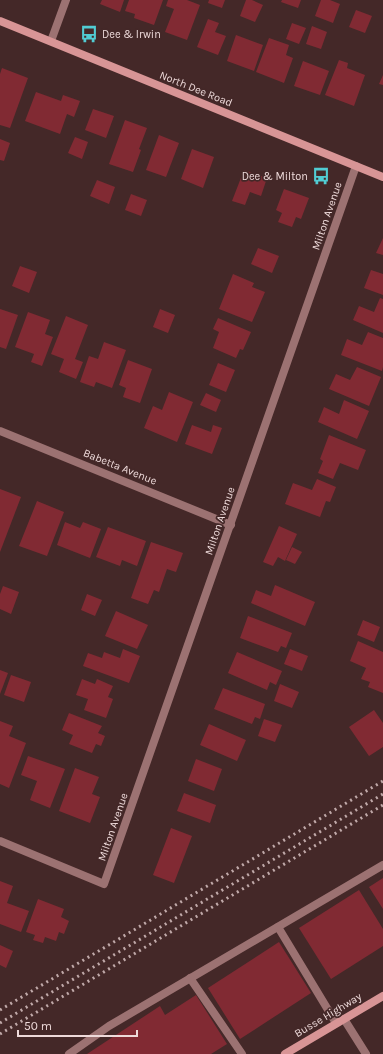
<svg xmlns="http://www.w3.org/2000/svg" width="383" height="1054" font-family="Karla,sans-serif">
<style>
.building{fill:#812a33}
.lines{fill:none;stroke-linecap:round;stroke-linejoin:round}
.service{stroke:#9c7272;stroke-width:8}
.minor{stroke:#9c7272;stroke-width:8}
.secondary{stroke:#d89596;stroke-width:8}
.rail{stroke:#c0a9a9;stroke-width:3;stroke-dasharray:2 4;stroke-linecap:butt}
.labels{text-anchor:middle;dominant-baseline:central;stroke-width:3.5;stroke-linejoin:round;paint-order:stroke}
.poi-label{font-size:11px;fill:#eedada;stroke:#442828;text-anchor:start}
.street-label{font-size:11px;fill:#eedada;stroke:#442828}
</style>
<rect width="100%" height="100%" fill="#442828"/>
<!-- building -->
<g class="building">
<polygon points="102,0 124,0 120,12 100,4"/>
<polygon points="129,0 163,0 154,25 134,18 135,14 125,11"/>
<polygon points="168,0 187,0 200,5 187,40 165,32 174,9 166,6"/>
<polygon points="209,0 225,0 222,8 208,3"/>
<polygon points="246,0 252,0 263,5 255,22 240,16"/>
<polygon points="282,0 301,0 298,8 281,2"/>
<polygon points="321,0 330,0 340,4 333,23 315,16"/>
<polygon points="356,10 372,16 365,33 349,27"/>
<polygon points="208,19 219,23 215,32 226,36 218,55 197,47"/>
<polygon points="292,23 306,28 299,44 286,39"/>
<polygon points="312,26 327,32 321,49 306,44"/>
<polygon points="236,35 263,45 254,71 227,61"/>
<polygon points="269,38 289,45 286,55 293,58 284,83 256,72"/>
<polygon points="339,60 348,63 347,68 365,75 354,106 325,95"/>
<polygon points="303,61 329,71 320,95 294,86"/>
<polygon points="2,68 28,78 10,128 0,125 0,74"/>
<polygon points="383,75 383,85 379,84"/>
<polygon points="36,92 61,101 63,95 80,101 74,117 67,114 60,134 25,121"/>
<polygon points="93,109 114,116 106,138 85,130"/>
<polygon points="125,120 147,128 139,149 141,150 133,172 109,164"/>
<polygon points="159,135 179,143 166,177 146,170"/>
<polygon points="75,137 88,142 82,159 68,153"/>
<polygon points="0,139 10,143 4,161 0,160"/>
<polygon points="192,149 214,157 203,188 181,179"/>
<polygon points="244,170 267,178 261,196 250,192 245,205 232,201"/>
<polygon points="97,180 115,187 109,204 90,196"/>
<polygon points="284,189 309,198 301,219 296,217 292,227 278,222 282,213 276,210"/>
<polygon points="131,194 147,200 141,216 125,210"/>
<polygon points="383,238 383,255 376,253"/>
<polygon points="258,248 279,256 272,273 251,264"/>
<polygon points="20,266 37,272 29,293 12,286"/>
<polygon points="371,270 383,274 383,295 364,288"/>
<polygon points="233,274 254,283 252,287 265,292 252,322 219,309"/>
<polygon points="380,298 383,299 383,333 353,320 359,306 374,312"/>
<polygon points="0,309 18,315 6,349 0,347"/>
<polygon points="160,309 175,315 168,333 153,327"/>
<polygon points="28,312 50,320 45,334 53,337 42,366 31,362 34,354 15,347"/>
<polygon points="66,316 88,325 75,359 83,362 76,379 59,372 64,359 51,354"/>
<polygon points="218,318 251,332 243,350 240,349 236,358 213,348 219,332 213,329"/>
<polygon points="368,332 383,338 383,367 382,371 341,355 347,339 362,345"/>
<polygon points="104,342 126,350 112,388 96,382 94,387 80,382 89,356 98,359"/>
<polygon points="128,360 152,369 140,403 123,397 126,388 119,385"/>
<polygon points="218,363 235,370 226,392 209,385"/>
<polygon points="357,367 381,377 369,406 329,389 336,374 350,380"/>
<polygon points="169,392 193,402 177,442 144,428 153,406 162,410"/>
<polygon points="206,393 221,400 216,412 200,405"/>
<polygon points="344,400 369,411 357,439 318,422 324,407 339,414"/>
<polygon points="192,425 211,432 213,425 222,428 212,454 185,444"/>
<polygon points="329,435 366,450 358,470 340,463 333,479 318,473 323,461 320,459"/>
<polygon points="317,479 336,487 330,502 326,501 320,517 285,504 293,483 312,490"/>
<polygon points="0,489 21,497 0,552"/>
<polygon points="37,501 64,512 47,556 19,546"/>
<polygon points="65,522 80,528 83,522 101,529 90,558 57,545"/>
<polygon points="279,526 297,534 285,561 278,557 273,566 263,562"/>
<polygon points="108,527 146,541 137,566 122,560 120,566 96,557"/>
<polygon points="151,542 183,553 176,572 167,569 159,592 154,590 148,604 131,598"/>
<polygon points="292,547 302,552 295,564 286,560"/>
<polygon points="275,585 315,602 305,626 251,603 256,590 271,596"/>
<polygon points="3,586 19,592 11,614 0,609 0,594"/>
<polygon points="87,594 102,600 95,616 81,610"/>
<polygon points="116,611 148,625 137,649 105,636"/>
<polygon points="248,616 292,633 286,648 281,646 278,652 240,638"/>
<polygon points="363,620 380,627 374,642 357,635"/>
<polygon points="358,641 383,652 383,693 368,687 370,682 361,679 366,668 350,661"/>
<polygon points="123,649 140,656 129,683 83,666 88,653 102,658 104,652 120,658"/>
<polygon points="290,649 308,656 302,671 284,664"/>
<polygon points="237,652 282,671 276,685 270,682 267,690 228,673"/>
<polygon points="0,670 8,673 0,694"/>
<polygon points="11,675 31,682 24,702 4,695"/>
<polygon points="82,679 95,684 97,679 113,686 108,697 113,699 106,718 84,710 88,699 76,695"/>
<polygon points="280,684 299,692 292,708 274,701"/>
<polygon points="223,688 265,704 260,719 255,717 252,724 214,709"/>
<polygon points="374,710 383,723 383,747 369,756 349,727"/>
<polygon points="69,713 102,726 98,733 105,736 101,746 96,744 92,753 69,744 73,735 62,730"/>
<polygon points="264,719 282,725 275,742 258,736"/>
<polygon points="0,721 13,726 9,736 26,743 9,788 0,784"/>
<polygon points="209,724 246,740 237,761 200,745"/>
<polygon points="28,756 65,769 50,808 30,800 37,781 21,775"/>
<polygon points="196,759 222,769 214,791 188,781"/>
<polygon points="75,768 99,777 92,794 100,797 90,823 59,811"/>
<polygon points="184,793 216,805 210,823 177,811"/>
<polygon points="171,828 192,836 174,883 153,875"/>
<polygon points="383,878 383,909 369,887"/>
<polygon points="0,881 13,886 7,903 29,911 21,932 0,924"/>
<polygon points="359,890 383,929 383,946 331,979 299,928"/>
<polygon points="38,899 64,909 61,917 69,921 64,934 59,932 56,941 45,937 43,943 33,940 35,935 26,932"/>
<polygon points="279,942 311,993 240,1039 208,988"/>
<polygon points="0,945 13,951 6,968 0,965"/>
<polygon points="196,995 227,1044 211,1054 87,1054 160,1006 165,1015"/>
</g>
<g class="lines">
<!-- service -->
<g class="service">
<polyline points="278,927 336,1023"/>
<polyline points="190,978 242,1054"/>
<polyline points="69,1054 109,1026 383,865"/>
</g>
<!-- minor -->
<g class="minor">
<polyline points="51,41 66,0"/>
<polyline points="0,431 231,525"/>
<polyline points="0,841 104,884 356,166"/>
<polyline points="344,1019 366,1054"/>
</g>
<!-- secondary -->
<g class="secondary">
<polyline points="0,21 383,177"/>
<polyline points="285,1054 383,996"/>
</g>
<!-- rail -->
<g class="rail">
<polyline points="0,1010 383,781"/>
<polyline points="0,1023 383,794"/>
<polyline points="0,1034 383,805"/>
</g>
</g>
<!-- icons -->
<defs>
<g id="bus-bare" transform="scale(1.38)"><path d="M-5-6H5V4H4V6H2V4H-2V6H-4V4H-5ZM-3.5-4V0h7V-4ZM-3.5 1.2v1.5H-2V1.2ZM2 1.2v1.5H3.5V1.2Z" fill="#51ccd3" stroke="#442828" stroke-width="2.5" paint-order="stroke"/></g>
</defs>
<g fill-rule="evenodd">
<use href="#bus-bare" x="89" y="34"/>
<use href="#bus-bare" x="321" y="176"/>
</g>
<g class="labels">
<!-- poi labels -->
<g class="poi-label">
<text x="102" y="34">Dee &amp; Irwin</text>
<text x="308" y="176" text-anchor="end">Dee &amp; Milton</text>
</g>
<!-- street labels -->
<g class="street-label">
<text transform="translate(196 89) rotate(22)">North Dee Road</text>
<text transform="translate(327 216) rotate(-71)">Milton Avenue</text>
<text transform="translate(120 467) rotate(22)">Babetta Avenue</text>
<text transform="translate(220 521) rotate(-71)">Milton Avenue</text>
<text transform="translate(113 827) rotate(-71)">Milton Avenue</text>
<text transform="translate(328 1015) rotate(-31)">Busse Highway</text>
</g>
</g>
<!-- scale -->
<path d="M18 1030v6h119v-6" fill="none" stroke="#eedada" stroke-width="2"/>
<text x="24" y="1030" font-size="12" fill="#eedada" stroke="#442828" stroke-width="3" paint-order="stroke">50 m</text>
</svg>
